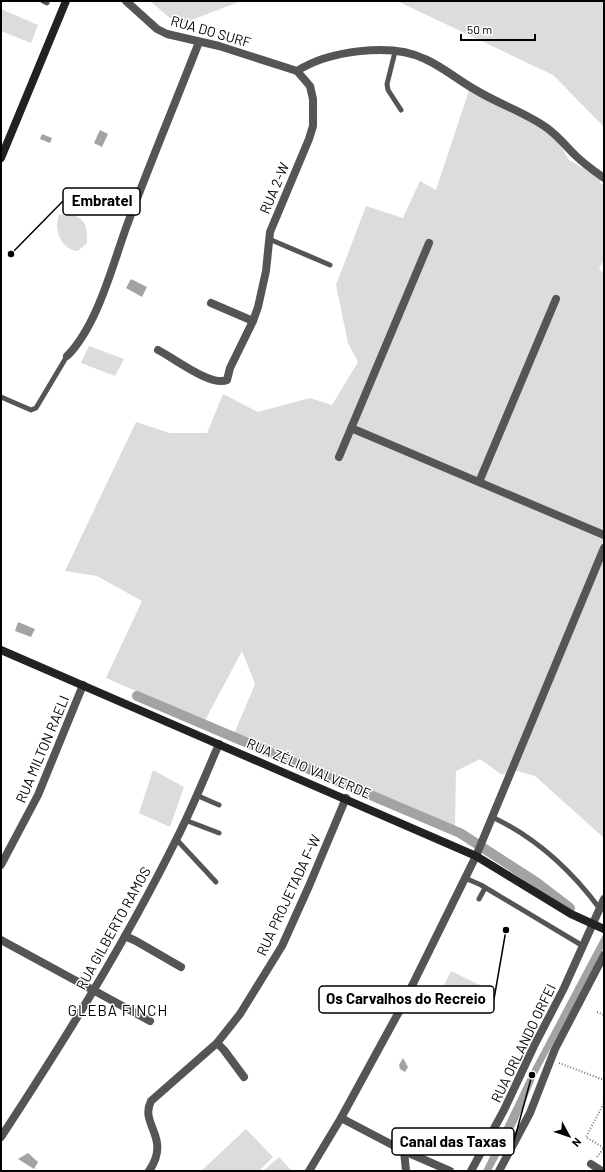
<svg xmlns="http://www.w3.org/2000/svg" width="605" height="1172" font-family="Barlow,sans-serif">
<style>
.green{fill:#dcdcdc}
.water{fill:#a3a3a3}
.lines{fill:none;stroke-linecap:round;stroke-linejoin:round}
.canal{stroke:#a3a3a3;stroke-width:10}
.path{stroke:#777;stroke-width:2;stroke-dasharray:1 2;stroke-linecap:butt}
.lane{stroke:#555;stroke-width:5}
.street{stroke:#555;stroke-width:8}
.secondary{stroke:#222;stroke-width:8}
.labels{text-anchor:middle;dominant-baseline:central;stroke-width:3;stroke-linejoin:round;paint-order:stroke}
.street-label{font-size:14px;fill:#000;stroke:#fff}
.neighbourhood-label{font-size:15px;letter-spacing:1px;fill:#000;stroke:#fff}
.leader{fill:none;stroke:#000;stroke-width:1.5}
.callout-dot{fill:#000;stroke:#fff;stroke-width:1.5}
.callout{fill:#fff;stroke:#000;stroke-width:1.5}
.callout-label{font-size:15px;text-anchor:middle;font-weight:bold;fill:#000}
</style>
<rect width="100%" height="100%" fill="#fff"/>
<!-- green -->
<g class="green">
<polygon points="150,1 257,1 239,2 178,25"/>
<polygon points="397,1 604,1 604,127 553,75"/>
<polygon points="1,9 38,25 31,43 1,31"/>
<polygon points="469,90 530,117 560,144 569,160 600,178 600,183 604,186 604,259 599,269 604,273 604,838 535,776 513,770 502,775 480,759 456,771 455,827 234,734 255,684 242,651 201,728 133,699 136,691 106,678 142,601 97,576 65,571 136,422 170,433 207,433 223,394 258,412 310,398 332,405 358,362 348,343 336,285 366,206 403,218 420,181 436,190"/>
<path d="M68,213C86,219 87,225 87,243L78,251C61,250 53,229 59,215Z"/>
<polygon points="89,346 124,359 115,376 81,363"/>
<polygon points="153,770 184,787 170,827 139,813"/>
<polygon points="451,971 482,986 476,1000 444,985"/>
<polygon points="246,1129 273,1157 259,1171 201,1171"/>
<polygon points="279,1157 292,1171 263,1171"/>
</g>
<!-- water -->
<g class="water">
<polygon points="100,130 108,134 102,147 94,143"/>
<polygon points="42,134 52,138 50,143 40,139"/>
<polygon points="131,279 147,287 142,297 126,288"/>
<polygon points="18,622 35,629 31,637 15,631"/>
<polygon points="604,933 604,947 536,1076 517,1122 491,1171 483,1171 530,1073"/>
<polygon points="403,1058 408,1067 405,1072 400,1069 399,1065"/>
<polygon points="28,1153 38,1162 34,1169 18,1159"/>
</g>
<g class="lines">
<!-- canal -->
<polyline class="canal" points="137,696 460,833 536,882 570,908"/>
<!-- path -->
<g class="path">
<polyline points="597,1012 604,1015"/>
<polyline points="559,1063 604,1080"/>
<polyline points="597,1157 604,1148 586,1137 604,1103"/>
</g>
<!-- lane -->
<g class="lane">
<polyline points="43,1 47,3"/>
<polyline points="395,52 387,84 388,90 401,110"/>
<polyline points="269,239 330,265"/>
<polyline points="1,397 31,410 36,408 67,356"/>
<polyline points="196,795 219,805"/>
<path d="M492,817C537,838 571,870 600,909"/>
<polyline points="185,820 219,833"/>
<polyline points="176,839 216,882"/>
<polyline points="465,878 481,885 583,946"/>
<polyline points="479,899 485,888"/>
</g>
<!-- street -->
<g class="street">
<polyline points="126,1 157,29 167,34 219,46 297,71 310,86 313,99 313,126 309,139 270,232 266,271 258,307 253,321 211,303"/>
<path d="M297,71C328,51 391,42 425,59C443,67 458,80 474,89C498,104 525,112 547,128C558,136 566,146 575,155C584,164 594,171 604,178"/>
<path d="M158,350C174,358 211,387 227,380L230,368L253,321"/>
<path d="M67,356C97,326 112,267 126,228C149,165 175,104 199,42"/>
<polyline points="351,428 604,535"/>
<polyline points="339,457 429,243"/>
<polyline points="479,482 556,299"/>
<polyline points="1,865 38,795 83,685"/>
<polyline points="125,936 136,941 181,967"/>
<polyline points="1,940 150,1021"/>
<polyline points="217,1043 224,1050 244,1077"/>
<polyline points="341,1118 404,1151 450,1171"/>
<path d="M1,1137C64,1041 125,943 176,840C192,809 205,776 219,744"/>
<polyline points="404,1151 406,1171"/>
<polyline points="591,1164 602,1171"/>
<path d="M149,1171C172,1137 139,1125 151,1101L217,1043L240,1014L282,946L309,886L346,798"/>
<polyline points="309,1171 341,1118 401,1008 476,856 604,548"/>
<polyline points="471,1171 504,1110 534,1046 564,988 604,899"/>
<polyline points="499,1171 530,1113 555,1049 604,955"/>
</g>
<!-- secondary -->
<g class="secondary">
<polyline points="1,158 66,1"/>
<polyline points="1,650 476,856 571,914 604,929"/>
</g>
</g>
<g class="labels">
<!-- street labels -->
<g class="street-label">
<text transform="translate(211 31) rotate(16)">RUA DO SURF</text>
<text transform="translate(274 188) rotate(-67)">RUA 2-W</text>
<text transform="translate(42 749) rotate(-67)">RUA MILTON RAELI</text>
<text transform="translate(309 768) rotate(23)">RUA ZÉLIO VALVERDE</text>
<text transform="translate(288 895) rotate(-65)">RUA PROJETADA F-W</text>
<text transform="translate(113 928) rotate(-61)">RUA GILBERTO RAMOS</text>
<text transform="translate(523 1043) rotate(-64)">RUA ORLANDO ORFEI</text>
</g>
<!-- neighbourhood labels -->
<g class="neighbourhood-label">
<text x="118" y="1010">GLEBA FINCH</text>
</g>
</g>
<!-- callouts -->
<path class="leader" d="M11 254L63 201M506 930L494 999M532 1075L514 1141"/>
<g class="callout-dot">
<circle cx="11" cy="254" r="4"/>
<circle cx="506" cy="930" r="4"/>
<circle cx="532" cy="1075" r="4"/>
</g>
<g class="callout">
<rect x="63" y="188" width="77" height="27" rx="4"/>
<rect x="319" y="986" width="175" height="27" rx="4"/>
<rect x="392" y="1128" width="122" height="27" rx="4"/>
</g>
<g class="callout-label">
<text x="102" y="206">Embratel</text>
<text x="406" y="1004">Os Carvalhos do Recreio</text>
<text x="453" y="1147">Canal das Taxas</text>
</g>
<!-- border -->
<rect width="605" height="1172" fill="none" stroke="#000000" stroke-width="4"/>
<!-- north arrow -->
<g transform="translate(569 1136) rotate(130)" stroke="#ffffff" stroke-width="3" paint-order="stroke">
<path d="M0-3L7 15L0 10L-7 15Z" fill="#000000"/>
<text y="-6" font-size="11" font-weight="bold" text-anchor="middle" fill="#000000">N</text>
</g>
<!-- scale -->
<path d="M461 34v6h74v-6" fill="none" stroke="#000000" stroke-width="2"/>
<text x="467" y="34" font-size="12" fill="#000000" stroke="#ffffff" stroke-width="3" paint-order="stroke">50 m</text>
</svg>
